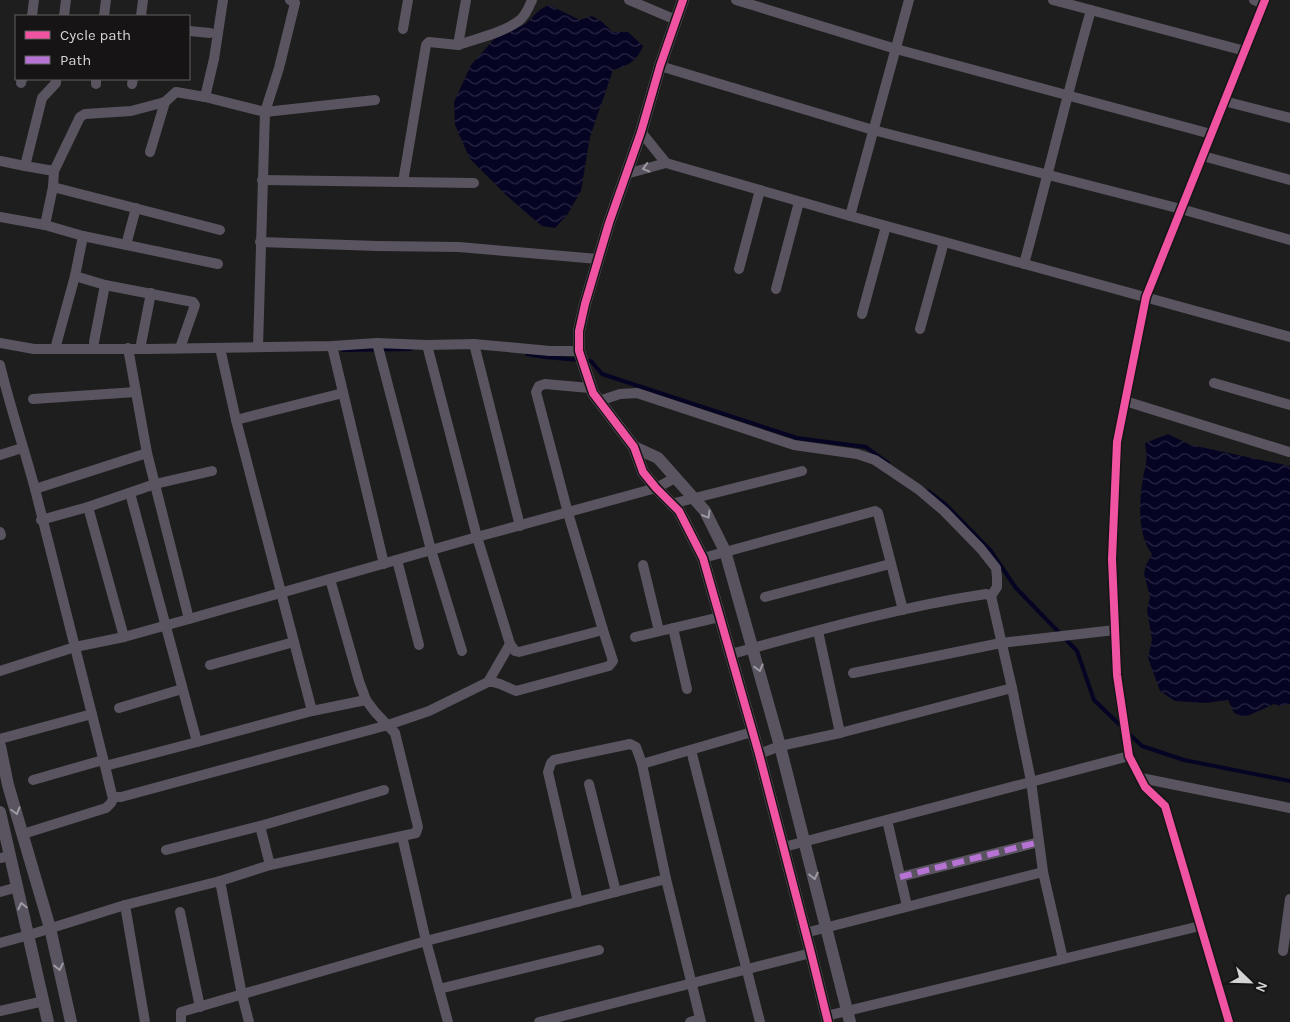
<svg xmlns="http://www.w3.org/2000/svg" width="1290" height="1022" font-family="Karla,sans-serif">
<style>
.water{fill:url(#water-waves)}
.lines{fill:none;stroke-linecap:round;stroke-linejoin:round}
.stream{stroke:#060423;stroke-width:4}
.minor{stroke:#59545f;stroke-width:10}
.tertiary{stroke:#59545f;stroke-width:12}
.quiet{stroke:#b673d3;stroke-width:6;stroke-dasharray:12 6;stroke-linecap:butt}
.cycleway-casing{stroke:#161415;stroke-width:11}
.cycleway{stroke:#f153a3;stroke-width:8}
.oneway{stroke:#9d9aa0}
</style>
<defs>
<pattern id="water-waves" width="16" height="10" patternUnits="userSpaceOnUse" patternTransform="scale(1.25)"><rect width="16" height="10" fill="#060423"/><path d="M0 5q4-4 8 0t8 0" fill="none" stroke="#292842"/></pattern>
</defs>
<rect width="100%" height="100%" fill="#1e1e1e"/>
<!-- water -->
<g class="water">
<path d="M549,5L580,20L592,16L601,21L613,32H628L643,46C637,61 628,66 613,70L590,137L581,191L567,215L555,228L542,226L530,216L507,196L470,159L455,125L454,102L471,65L503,29C533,30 528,13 549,5Z"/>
<path d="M1168,434L1191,445L1290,466V704L1280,706L1274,704L1245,717L1234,713L1228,700L1206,703L1175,701L1160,691L1148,658L1152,639L1147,610L1150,597L1144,574L1146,565L1152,554C1137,535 1139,501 1143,478C1143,473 1146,468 1146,463C1147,457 1146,450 1145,443Z"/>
</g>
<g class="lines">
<!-- stream -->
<g class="stream">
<polyline points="343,350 411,349"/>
<polyline points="527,354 545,357 591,361 602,374 797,438 866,447 888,463"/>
<polyline points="928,491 945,504 990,550 1016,588 1077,651 1094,700 1122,727"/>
<polyline points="1127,732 1142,746 1184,760 1290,781"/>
</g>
<!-- minor -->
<g class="minor">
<polyline points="223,0 214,59 205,97 265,112 375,100"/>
<polyline points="629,0 676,20"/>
<polyline points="736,0 896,49 1211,134"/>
<polyline points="1053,0 1245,51"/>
<polyline points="1254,0 1264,4"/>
<polyline points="32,16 34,0"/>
<polyline points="64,16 66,0"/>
<polyline points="104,16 106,0"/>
<polyline points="141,16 143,0"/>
<polyline points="403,29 408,0"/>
<polyline points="189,31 210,33"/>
<path d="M458,45C478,38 503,33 520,20C526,15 529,7 532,0"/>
<polyline points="660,66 873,130 1181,209 1290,240"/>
<polyline points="21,83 22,79"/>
<polyline points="96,84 96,79"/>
<polyline points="132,84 133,79"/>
<polyline points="1224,101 1290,118"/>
<polyline points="165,102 176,92 205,97"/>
<polyline points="641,132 666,163"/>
<polyline points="1203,156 1290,180"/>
<polyline points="0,161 25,166"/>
<polyline points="54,171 25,166 42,98 56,83 56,79"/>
<polyline points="626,174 666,163 850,216 1290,337"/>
<polyline points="262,180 403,182 426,45 429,42 458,45 466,0"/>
<polyline points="403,182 474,183"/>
<polyline points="53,187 220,230"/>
<polyline points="850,216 909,0"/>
<polyline points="0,217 45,225"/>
<polyline points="83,236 45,225 53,187 54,171 80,117 85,114 131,111 165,102 150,152"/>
<polyline points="260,242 377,246 459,247 598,259"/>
<polyline points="126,245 136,208"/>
<path d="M1024,264C1047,179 1067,94 1091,10"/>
<polyline points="739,269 760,190"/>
<polyline points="75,276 105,285 193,302 195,305 180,348"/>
<polyline points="776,289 799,202"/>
<polyline points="862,314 886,226"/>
<polyline points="920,329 944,242"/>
<polyline points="94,342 105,285"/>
<polyline points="0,343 34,349 149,349 332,346 377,343 427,345 474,344 550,351 579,351"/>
<polyline points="377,343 431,550 462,651"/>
<polyline points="141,344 151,293"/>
<polyline points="474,344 520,526"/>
<polyline points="427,345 477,537 510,644 515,651 519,652 603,630 568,513 536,392 539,386 545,384 590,388"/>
<polyline points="332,346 384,564"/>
<polyline points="258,347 265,112 279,68 295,3 290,0"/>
<polyline points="128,348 147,453 189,619"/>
<polyline points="55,349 75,276 83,236 218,264"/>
<path d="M0,365C10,407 24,448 35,489C58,582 82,673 105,766L197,742"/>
<polyline points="1214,383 1290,405"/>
<polyline points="33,399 136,392"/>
<polyline points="599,401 620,394 637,393 794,445 857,454 875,460 918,489 944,511 981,549 996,568 997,577 997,587 991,596"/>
<polyline points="1125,401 1289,452"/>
<polyline points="236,420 343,393"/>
<polyline points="0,455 22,448"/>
<polyline points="35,489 147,453"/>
<polyline points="130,493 197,742 312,711 236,420 220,348"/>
<polyline points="671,504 802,471"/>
<polyline points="88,507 124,637"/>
<polyline points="41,520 88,507 155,484 212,471"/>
<polyline points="0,532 1,535"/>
<polyline points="703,558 875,511 878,513 903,610"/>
<polyline points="397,560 419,645"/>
<polyline points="643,565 659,631"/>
<polyline points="765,597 890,564"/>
<polyline points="673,628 687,689"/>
<polyline points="818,631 840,733"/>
<polyline points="635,637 720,617"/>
<path d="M731,654C815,631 899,607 986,594L991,596L1012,688L1031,781L1043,872L1063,959"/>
<polyline points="210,665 294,642"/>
<polyline points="0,671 75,647 124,637 189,619 477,537 656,488 675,478"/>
<polyline points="853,673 1001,643 1115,630"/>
<polyline points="488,682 510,644"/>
<polyline points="119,708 182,689"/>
<polyline points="312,711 366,700"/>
<polyline points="0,739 92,714"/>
<polyline points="691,750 760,1022"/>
<polyline points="759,754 780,746 840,733 1012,688"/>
<polyline points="105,766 112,795 114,797 121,797 388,725 429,711 488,682 493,682 500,684 516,691 609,666 613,661 603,630"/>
<polyline points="1141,778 1290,808"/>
<polyline points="33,780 103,760"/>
<polyline points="589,784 616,892"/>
<polyline points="887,820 907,906"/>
<polyline points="23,834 106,808 111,803 114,797"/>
<polyline points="402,836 426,941 666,879"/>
<polyline points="784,847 1129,756"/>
<polyline points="166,850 260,826"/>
<polyline points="0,858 10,856"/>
<polyline points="270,865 260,826 384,790"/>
<polyline points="900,877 1039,842"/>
<polyline points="220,881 242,995 249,1022"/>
<polyline points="0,892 18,887"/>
<polyline points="578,902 548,772 551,763 554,760 630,744 636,747 642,764"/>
<polyline points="125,905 145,1022"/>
<polyline points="180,912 200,1007"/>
<polyline points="805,933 1043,872"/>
<polyline points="0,943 29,935 125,905 220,881 270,865 416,833 418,827 395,733 375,712 366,700 359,681 330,579"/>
<polyline points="1283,951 1290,899"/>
<polyline points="439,989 599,950"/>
<polyline points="0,1011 44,1001"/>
<polyline points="826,1016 1200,926"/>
<polyline points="181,1022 181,1012 426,941 448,1022"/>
<polyline points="539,1022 811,953"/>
<polyline points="690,1022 700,1019"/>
<polyline points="701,1022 666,879 642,764 752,732"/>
<polyline points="1229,1022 1165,806 1145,787 1129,756 1117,675 1112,559 1117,442 1146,297 1265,0"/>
</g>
<!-- tertiary -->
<g class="tertiary">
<polyline points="683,0 660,66 641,132 609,223 585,304 579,331 579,351 593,393 634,447 643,472 656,488 679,511 703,558 759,754 811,953 828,1022"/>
<polyline points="634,447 658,458 705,511 725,551 780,746 850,1022"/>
<polyline points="0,746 8,785 50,928 71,1022"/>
<polyline points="0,812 48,1022"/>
</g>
<!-- quiet -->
<polyline class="quiet" points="900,877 1039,842"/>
<!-- cycleway casing -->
<g class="cycleway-casing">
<g id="cycleway">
<polyline points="683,0 660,66 641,132 609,223 585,304 579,331 579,351 593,393 634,447 643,472 656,488 679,511 703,558 759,754 811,953 828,1022"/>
<polyline points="1229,1022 1165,806 1145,787 1129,756 1117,675 1112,559 1117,442 1146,297 1265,0"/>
</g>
</g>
<!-- cycleway -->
<use href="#cycleway" class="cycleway"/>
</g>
<!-- one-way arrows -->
<defs><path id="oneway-chevron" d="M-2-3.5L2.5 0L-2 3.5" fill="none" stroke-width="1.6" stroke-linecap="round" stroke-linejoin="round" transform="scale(1.25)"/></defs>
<g class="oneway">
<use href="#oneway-chevron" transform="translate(646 168) rotate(165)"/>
<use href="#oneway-chevron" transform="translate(707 515) rotate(59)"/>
<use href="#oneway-chevron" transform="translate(759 668) rotate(75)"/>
<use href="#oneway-chevron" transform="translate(16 811) rotate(74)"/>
<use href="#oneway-chevron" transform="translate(814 876) rotate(77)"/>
<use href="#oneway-chevron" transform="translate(22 906) rotate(-103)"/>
<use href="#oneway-chevron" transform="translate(59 967) rotate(78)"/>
</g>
<!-- legend -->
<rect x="15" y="15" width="175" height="65" fill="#161415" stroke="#626162"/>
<rect x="25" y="31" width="25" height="8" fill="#f153a3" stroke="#626162"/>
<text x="60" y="40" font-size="15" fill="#d5d4d5">Cycle path</text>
<rect x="25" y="56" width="25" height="8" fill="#b673d3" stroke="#626162"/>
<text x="60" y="65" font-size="15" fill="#d5d4d5">Path</text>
<!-- north arrow -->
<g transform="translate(1250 982) rotate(113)" stroke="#161415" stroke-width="4" paint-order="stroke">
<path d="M0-4L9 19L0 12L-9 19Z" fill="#d5d4d5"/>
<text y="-8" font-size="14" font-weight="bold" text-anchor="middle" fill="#d5d4d5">N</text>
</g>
</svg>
